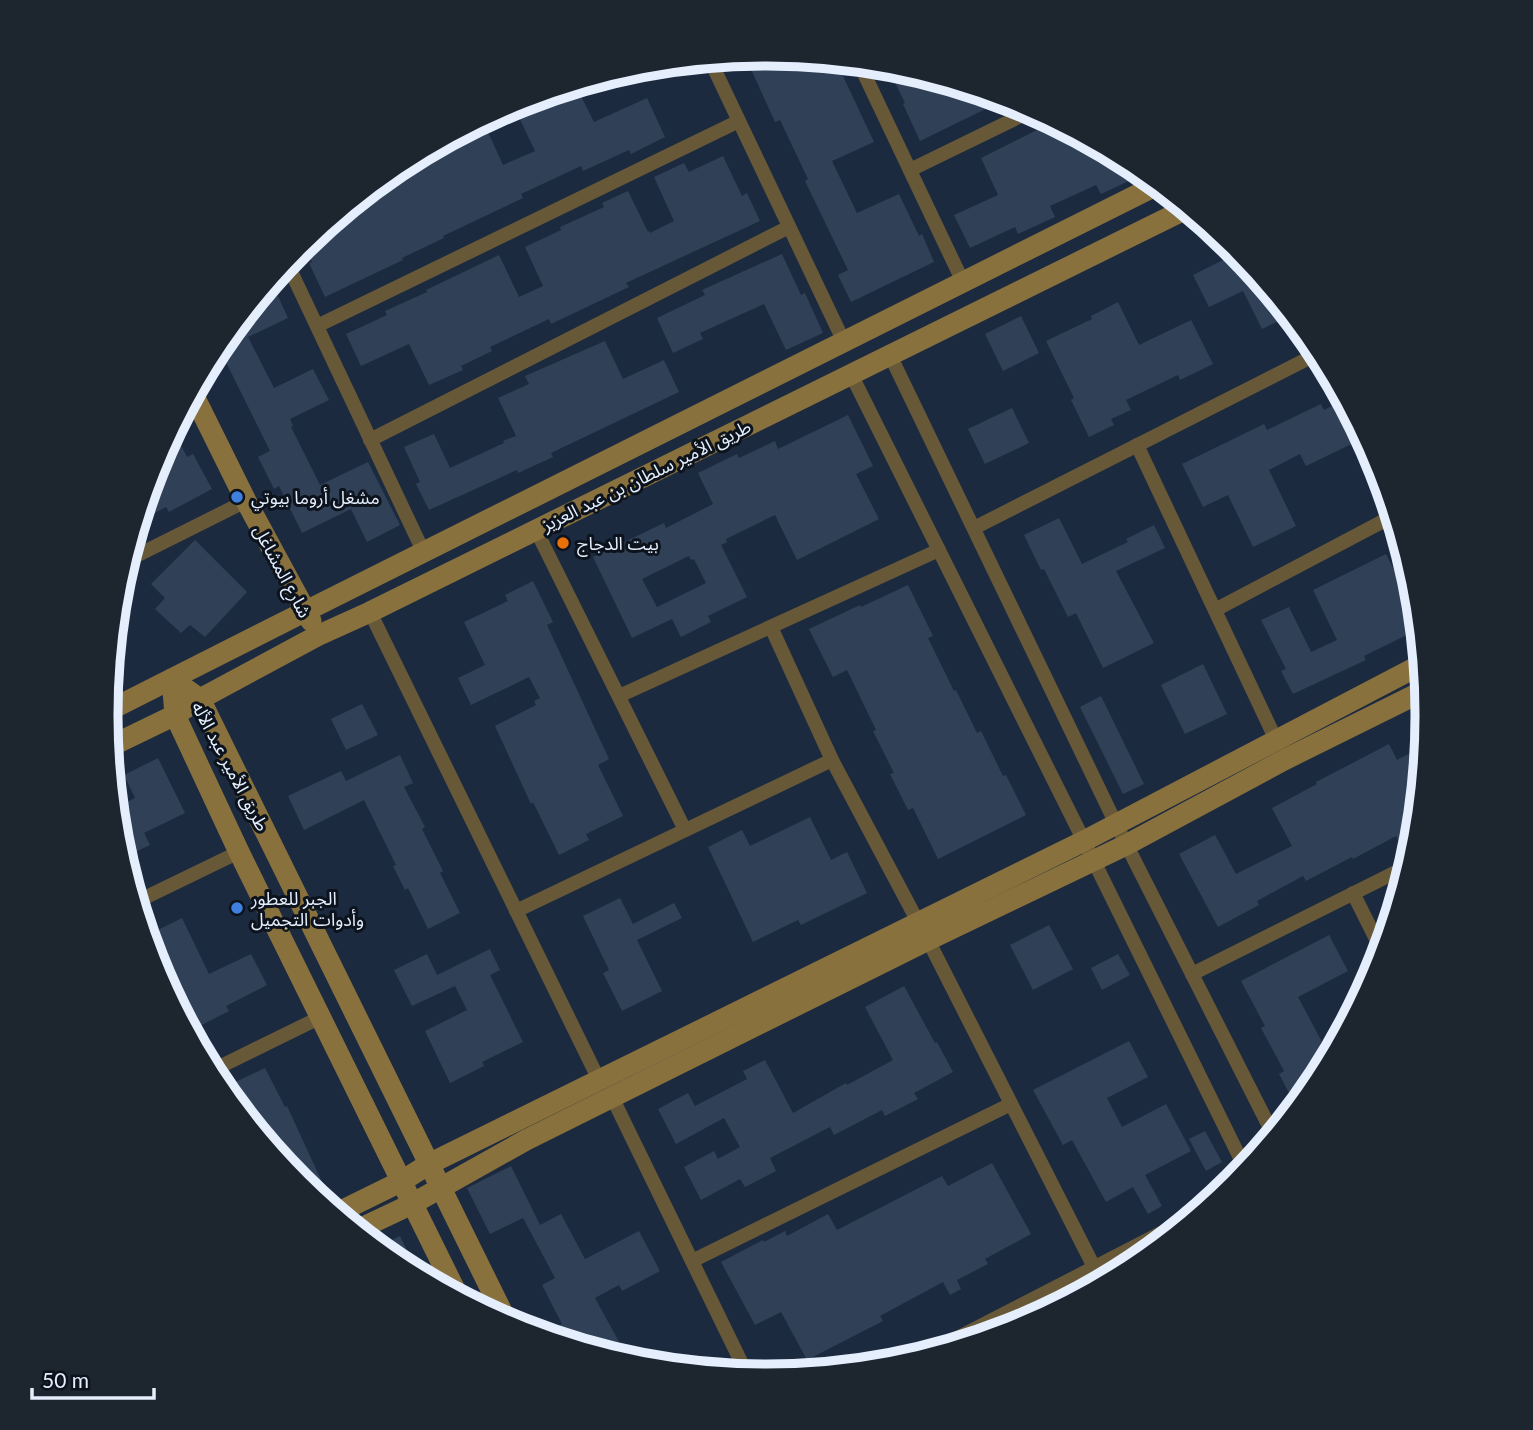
<svg xmlns="http://www.w3.org/2000/svg" width="1533" height="1430" font-family="Lato,'Noto Sans Arabic',sans-serif">
<style>
.building{fill:#304057;fill-rule:evenodd}
.lines{fill:none;stroke-linecap:round;stroke-linejoin:round}
.street{stroke:#675838;stroke-width:14}
.secondary{stroke:#89713d;stroke-width:21}
.shop-dot{fill:#3f7fe0;stroke:#0c131c;stroke-width:2.5}
.food-dot{fill:#e8710a;stroke:#0c131c;stroke-width:2.5}
.labels{text-anchor:middle;dominant-baseline:central;stroke-width:6;stroke-linejoin:round;paint-order:stroke}
.street-label{font-size:18px;fill:#e4eefd;stroke:#0c131c}
.poi-label{font-size:18px;fill:#e4eefd;stroke:#0c131c;text-anchor:start}
.rim{fill:none;stroke:#e4eefd;stroke-width:9}
</style>
<rect width="100%" height="100%" fill="#1c2a40"/>
<!-- building -->
<g class="building">
<polygon points="767,54 836,61 874,142 832,161 856,211 857,213 899,194 919,236 922,234 934,262 851,302 838,275 848,270 805,181 808,179 780,120 775,122 745,56"/>
<polygon points="685,62 685,64 649,81 642,66"/>
<polygon points="887,66 896,67 934,79 938,88 940,87 941,89 951,84 1004,100 920,141 903,104 905,103"/>
<polygon points="576,86 594,122 647,98 665,137 631,154 629,150 583,171 581,166 521,194 523,198 443,236 444,238 402,258 403,260 325,297 309,263 312,262 304,244 385,177 461,143 461,142 487,130 503,165 535,151 515,109 541,97 543,101"/>
<polygon points="1053,122 1134,166 1144,174 1101,194 1096,185 1050,206 1055,217 1018,234 1015,227 970,248 954,215 998,195 981,158"/>
<polygon points="723,156 742,196 747,193 760,221 626,283 629,287 551,324 549,319 490,347 492,351 461,366 463,370 429,385 409,344 361,366 346,334 387,315 385,311 427,292 426,290 499,255 519,297 543,286 525,247 561,230 560,227 604,207 602,203 628,191 648,232 650,231 650,233 674,221 654,177 684,163 689,172"/>
<polygon points="1216,233 1234,248 1289,316 1262,329 1243,291 1209,307 1193,275 1227,258"/>
<polygon points="782,254 801,295 805,293 823,333 786,350 764,304 700,333 703,339 673,353 657,318 705,295 702,290"/>
<polygon points="278,296 288,318 248,337 274,388 313,369 329,400 290,419 293,426 291,427 320,485 368,462 400,525 367,542 351,509 302,533 279,486 274,489 258,457 270,451 218,346 247,311"/>
<polygon points="1118,302 1139,345 1191,320 1213,364 1180,380 1178,375 1126,400 1131,410 1111,419 1114,425 1089,437 1071,400 1074,398 1046,341 1092,319 1091,316"/>
<polygon points="1021,316 1039,353 1003,371 985,334"/>
<polygon points="605,341 623,379 664,360 679,392 551,453 553,457 518,473 517,470 429,510 416,484 420,482 404,447 434,434 450,468 504,443 503,441 516,436 498,398 529,384 525,376"/>
<polygon points="1344,400 1364,438 1306,466 1300,454 1269,470 1296,526 1253,547 1228,495 1203,507 1182,464 1264,424 1267,430 1321,404 1324,410"/>
<polygon points="1012,408 1029,443 985,464 968,429"/>
<path d="M848,415L873,466L856,474L879,519L797,560L775,515L726,539L727,542L721,545L747,597L708,616L711,622L681,637L672,619L632,638L593,557L664,523L666,528L713,504L698,473L737,454L739,458L775,441L778,449ZM689,556L691,560L694,559L706,583L657,607L642,579Z"/>
<polygon points="173,430 187,457 193,454 212,489 169,512 166,507 138,522 156,462"/>
<polygon points="1059,518 1082,564 1128,542 1126,539 1154,525 1165,548 1116,571 1154,643 1103,668 1076,613 1068,617 1044,569 1041,570 1024,535"/>
<polygon points="195,540 247,592 205,637 190,625 181,633 155,609 165,598 151,584"/>
<polygon points="1386,554 1412,606 1416,604 1419,629 1364,656 1366,660 1293,694 1281,671 1286,669 1261,620 1289,607 1311,652 1337,640 1313,590"/>
<polygon points="533,581 553,622 547,625 609,759 598,765 623,816 586,834 589,840 559,855 533,802 531,804 495,726 536,705 534,701 540,698 529,677 471,705 458,678 485,665 464,622 508,601 505,595"/>
<polygon points="908,585 933,636 928,638 954,691 956,690 977,733 981,731 1003,776 1006,775 1026,815 938,859 913,808 908,810 890,774 894,773 873,731 876,730 847,670 833,677 809,629 860,605 861,607"/>
<polygon points="1203,664 1227,714 1185,734 1161,685"/>
<polygon points="1101,696 1144,784 1123,794 1080,707"/>
<polygon points="362,704 378,735 346,750 331,719"/>
<polygon points="1389,744 1397,760 1424,746 1416,833 1399,842 1396,836 1353,859 1352,857 1306,881 1303,876 1257,901 1259,905 1218,927 1179,854 1215,835 1236,874 1292,846 1272,808 1317,784 1316,782"/>
<polygon points="400,755 413,783 404,787 425,827 422,829 443,871 440,873 460,913 428,929 408,888 405,890 393,866 396,865 364,800 304,830 288,796 341,771 346,781"/>
<polygon points="158,758 185,813 144,833 150,845 123,858 118,844 115,808 135,798 124,775"/>
<polygon points="810,817 831,860 847,852 867,893 801,925 798,920 753,942 708,847 742,830 750,846"/>
<polygon points="620,898 633,924 674,903 682,918 637,940 662,991 622,1011 603,973 609,970 583,916"/>
<polygon points="182,918 209,974 251,954 267,985 226,1006 229,1011 190,1031 166,983 164,983 156,967 146,936"/>
<polygon points="1049,925 1073,969 1033,990 1010,945"/>
<polygon points="1329,935 1348,971 1298,997 1322,1042 1320,1043 1328,1059 1316,1082 1296,1106 1279,1074 1284,1071 1261,1028 1265,1026 1241,981"/>
<polygon points="490,949 500,970 490,975 523,1042 482,1062 484,1066 450,1083 425,1031 467,1010 455,986 412,1006 394,970 427,954 437,975"/>
<polygon points="1118,954 1130,975 1102,990 1091,968"/>
<polygon points="904,986 935,1043 937,1042 953,1072 914,1093 918,1099 885,1116 882,1110 834,1135 830,1127 770,1158 776,1171 745,1187 740,1179 701,1200 684,1167 714,1151 718,1159 740,1147 724,1118 676,1144 658,1109 688,1093 695,1106 747,1079 743,1071 765,1060 793,1113 846,1083 847,1085 893,1060 865,1007"/>
<polygon points="1129,1041 1148,1077 1107,1098 1122,1127 1166,1104 1191,1151 1145,1175 1162,1206 1148,1214 1133,1187 1106,1202 1072,1140 1063,1145 1033,1090"/>
<polygon points="265,1068 285,1107 287,1106 323,1184 310,1191 299,1182 248,1120 231,1084"/>
<polygon points="1205,1131 1222,1162 1206,1171 1189,1139"/>
<polygon points="992,1163 1031,1234 985,1259 988,1264 957,1280 961,1289 950,1295 943,1282 880,1316 883,1321 807,1360 781,1312 755,1325 721,1262 763,1240 764,1242 785,1231 787,1236 828,1214 837,1230 942,1176 948,1186"/>
<polygon points="511,1166 540,1225 561,1214 585,1259 639,1231 660,1271 622,1291 619,1285 595,1298 629,1360 556,1338 551,1330 562,1324 542,1285 555,1278 523,1218 490,1234 467,1188"/>
<polygon points="400,1236 419,1275 399,1264 378,1247"/>
</g>
<g class="lines">
<!-- street -->
<g class="street">
<polyline points="710,60 844,342"/>
<polyline points="859,63 963,282"/>
<polyline points="910,170 1031,111"/>
<polyline points="287,263 424,553"/>
<polyline points="317,326 739,121"/>
<polyline points="890,355 1116,824 1273,1134"/>
<polyline points="851,374 1084,841 1245,1168"/>
<polyline points="370,440 789,227"/>
<polyline points="1137,445 1276,740"/>
<polyline points="974,528 1319,353"/>
<polyline points="536,530 685,830"/>
<polyline points="126,561 246,501"/>
<polyline points="1215,610 1393,516"/>
<polyline points="370,612 599,1080"/>
<polyline points="771,627 832,760 918,922"/>
<polyline points="619,696 939,550"/>
<polyline points="1353,893 1382,951"/>
<polyline points="136,902 239,852"/>
<polyline points="516,911 832,760"/>
<polyline points="928,940 1094,1267"/>
<polyline points="1192,974 1408,866"/>
<polyline points="211,1071 321,1017"/>
<polyline points="612,1097 747,1374"/>
<polyline points="692,1261 1011,1104"/>
<polyline points="928,1353 1192,1217"/>
</g>
<!-- secondary -->
<g class="secondary">
<polyline points="193,394 246,501 311,621"/>
<polyline points="106,712 306,611 1157,185"/>
<polyline points="109,747 175,715 200,699 317,636 370,612 1186,209"/>
<polyline points="337,1213 402,1181 429,1164 1084,841 1422,664"/>
<polyline points="357,1230 412,1204 526,1140 928,940 1126,845 1284,760 1425,690"/>
<polyline points="458,1296 239,852 175,715 172,679 200,699 507,1322"/>
</g>
</g>
<!-- markers -->
<g class="shop-dot">
<circle cx="237" cy="497" r="7"/>
<circle cx="237" cy="908" r="7"/>
</g>
<circle class="food-dot" cx="563" cy="543" r="7"/>
<g class="labels">
<!-- street labels -->
<g class="street-label">
<text transform="translate(646 475) rotate(-26)">طريق الأمير سلطان بن عبد العزيز</text>
<text transform="translate(283 571) rotate(62)">شارع المشاغل</text>
<text transform="translate(231 766) rotate(62)">طريق الأمير عبد الأله</text>
</g>
<!-- poi labels -->
<g class="poi-label">
<text x="251" y="497">مشغل أروما بيوتي</text>
<text x="577" y="543">بيت الدجاج</text>
<text x="251" y="898">الجبر للعطور<tspan x="251" dy="21">وأدوات التجميل</tspan></text>
</g>
</g>
<!-- crop -->
<path d="M0 0H1533V1430H0ZM766 66H767A648 648 0 0 1 1415 714V716A648 648 0 0 1 767 1364H766A648 648 0 0 1 118 716V714A648 648 0 0 1 766 66Z" fill="#1d252e" fill-rule="evenodd"/>
<path class="rim" d="M766 66H767A648 648 0 0 1 1415 714V716A648 648 0 0 1 767 1364H766A648 648 0 0 1 118 716V714A648 648 0 0 1 766 66Z"/>
<!-- scale -->
<path d="M32 1388v10h122v-10" fill="none" stroke="#e4eefd" stroke-width="3.5"/>
<text x="42" y="1388" font-size="21" fill="#e4eefd" stroke="#0c131c" stroke-width="5" paint-order="stroke">50 m</text>
</svg>
